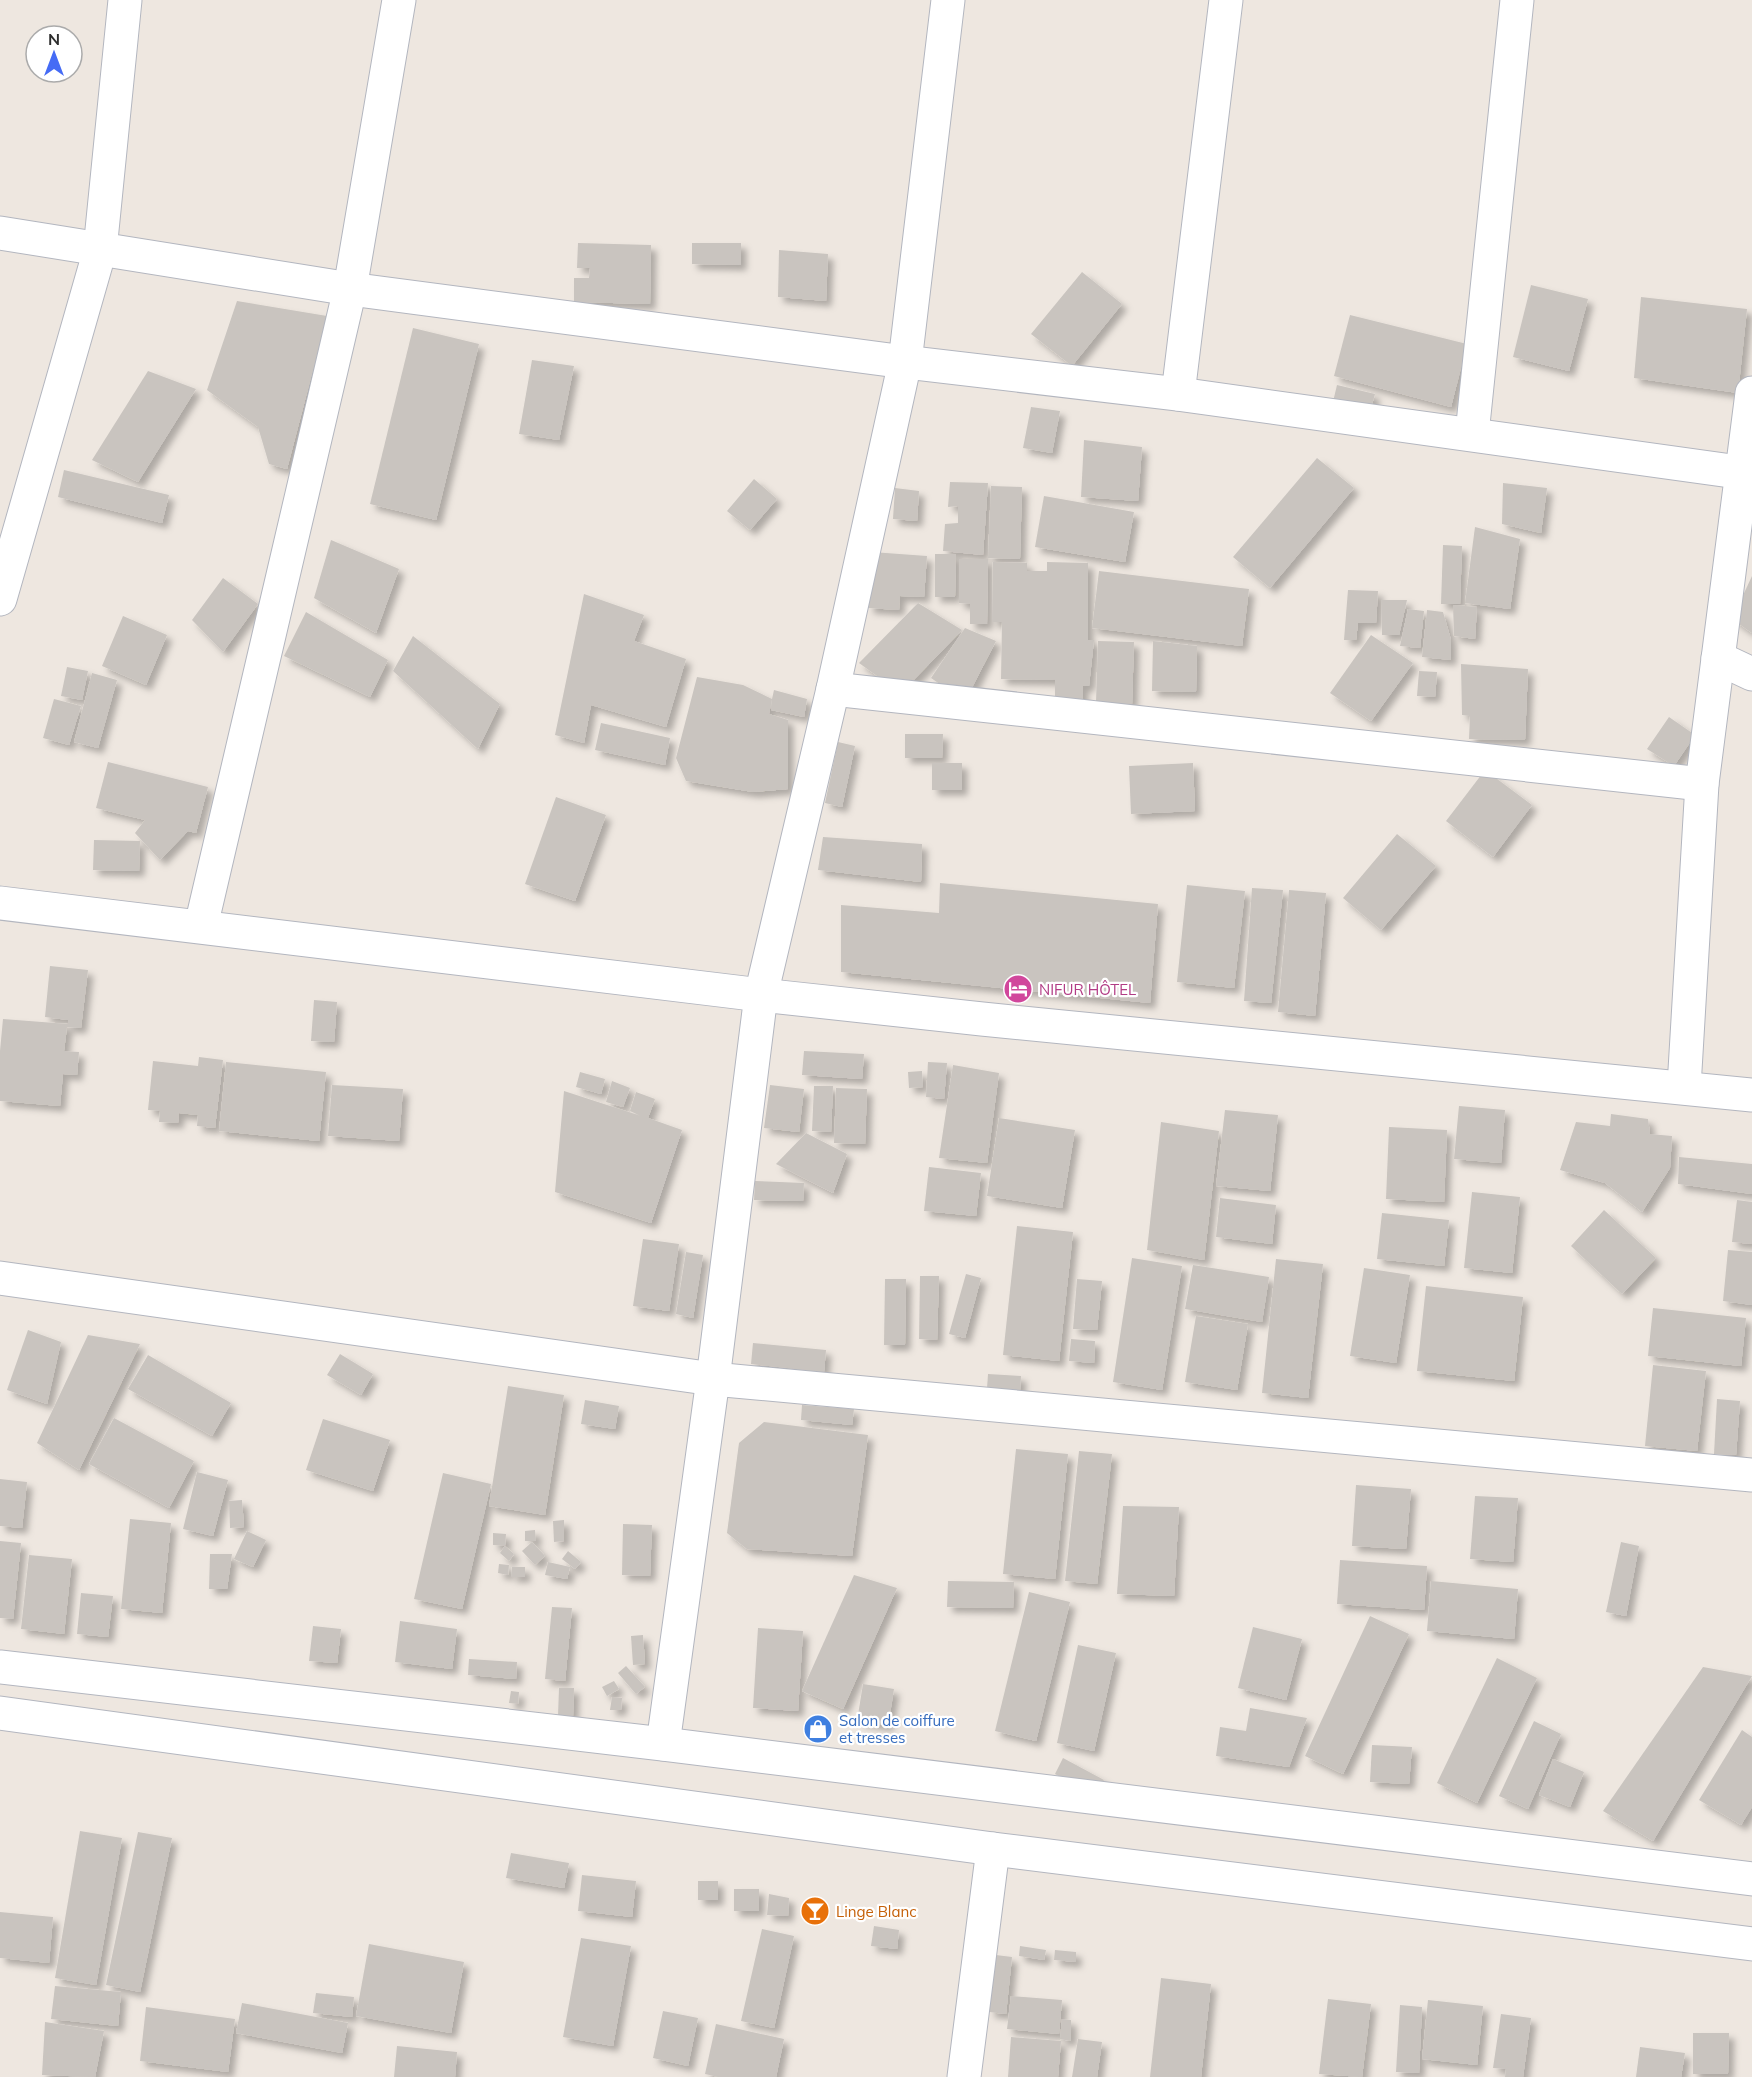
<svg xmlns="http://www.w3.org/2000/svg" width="1752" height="2077" font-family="Mulish,sans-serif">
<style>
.building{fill:#c9c4bf;filter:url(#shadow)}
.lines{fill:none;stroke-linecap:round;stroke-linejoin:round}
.minor-casing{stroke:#b3b6bf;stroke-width:35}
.minor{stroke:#fff;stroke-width:33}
.labels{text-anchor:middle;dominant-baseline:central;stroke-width:4.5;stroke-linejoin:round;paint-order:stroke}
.hotel-label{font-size:15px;fill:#b23c85;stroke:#fff;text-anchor:start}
.shop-label{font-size:15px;fill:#366cbe;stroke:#fff;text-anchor:start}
.food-label{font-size:15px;fill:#c56008;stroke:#fff;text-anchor:start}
</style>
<defs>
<filter id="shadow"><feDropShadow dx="5.5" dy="5.5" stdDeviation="3" flood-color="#0004"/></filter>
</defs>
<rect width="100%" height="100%" fill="#eee7e0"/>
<!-- building -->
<g class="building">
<polygon points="578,243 651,245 650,304 574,302 574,278 589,278 590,268 577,268"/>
<polygon points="692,243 741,243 741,265 692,264"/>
<polygon points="779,250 828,254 826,301 778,297"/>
<polygon points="1082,272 1122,304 1072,366 1031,334"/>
<polygon points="1531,285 1588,299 1569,371 1513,357"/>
<polygon points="1641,297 1747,309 1738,393 1634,378"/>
<polygon points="237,301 327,316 287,469 269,464 258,427 207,390"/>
<polygon points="1350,315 1467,344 1451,407 1334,376"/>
<polygon points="413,328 479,344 436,520 370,504"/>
<polygon points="532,360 574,366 559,440 519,434"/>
<polygon points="148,371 196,389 138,482 92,460"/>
<polygon points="1337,385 1375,394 1369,415 1332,406"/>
<polygon points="1031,407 1060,411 1052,453 1023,448"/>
<polygon points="1084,440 1142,447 1138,501 1081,497"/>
<polygon points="1317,458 1354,488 1270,588 1233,557"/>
<polygon points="64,470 169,495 162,523 58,497"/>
<polygon points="754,479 777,499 750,530 727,511"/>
<polygon points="950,482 988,483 983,555 943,551 945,524 958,523 958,506 948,507"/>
<polygon points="1503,483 1547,488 1541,533 1502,524"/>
<polygon points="991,486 1022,487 1020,559 988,558"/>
<polygon points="895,488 919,491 917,521 893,519"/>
<polygon points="1044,496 1134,512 1125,562 1035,547"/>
<polygon points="1475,527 1520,539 1510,609 1465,603"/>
<polygon points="331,540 399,569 376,633 314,598"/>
<polygon points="1443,545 1462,546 1460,604 1441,604"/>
<polygon points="872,552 927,556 924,597 900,596 899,610 868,608"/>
<polygon points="935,554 956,554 955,597 935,597"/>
<polygon points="959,559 988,559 987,624 970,624 970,604 959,603"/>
<polygon points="993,562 1027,563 1027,571 1047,571 1047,562 1088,563 1088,640 1094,640 1089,686 1083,686 1083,704 1055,704 1055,680 1001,679 1002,622 992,622"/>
<polygon points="1099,571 1249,589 1242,646 1092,628"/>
<polygon points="1752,576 1752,633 1732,619"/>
<polygon points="223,578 258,604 223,652 192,620"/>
<polygon points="1348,590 1378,591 1376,623 1358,623 1356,640 1344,640"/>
<polygon points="584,594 644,615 634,641 686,659 666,727 591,705 584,743 555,735"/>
<polygon points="1381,600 1407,600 1399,635 1382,635"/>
<polygon points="918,603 962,630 901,693 859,663"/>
<polygon points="1453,605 1477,607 1475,639 1454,636"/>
<polygon points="1408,609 1424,611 1420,648 1400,646"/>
<polygon points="1427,610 1443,612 1451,640 1451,660 1422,657"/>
<polygon points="306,612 388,660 370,697 284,656"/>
<polygon points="123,616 167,635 146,685 102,666"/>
<polygon points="965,628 996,641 965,701 931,678"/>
<polygon points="1371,635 1413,663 1371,721 1330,693"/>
<polygon points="413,636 500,704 478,749 393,671"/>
<polygon points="1098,641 1134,642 1132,704 1096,702"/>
<polygon points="1153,641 1197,646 1196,692 1152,691"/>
<polygon points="1461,664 1528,669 1525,740 1469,739 1470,716 1462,715"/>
<polygon points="67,667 88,671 82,700 61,696"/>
<polygon points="1419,671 1437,672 1435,697 1417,696"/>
<polygon points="92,673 117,680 98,748 74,742"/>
<polygon points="697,677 743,685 772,699 774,690 807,699 804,717 771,710 772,699 769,714 788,720 788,789 753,792 686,781 676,758"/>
<polygon points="54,699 81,706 69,745 43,738"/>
<polygon points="1669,717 1695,735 1674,766 1647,749"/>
<polygon points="601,723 670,738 665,765 595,750"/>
<polygon points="905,734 943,734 942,758 905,758"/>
<polygon points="838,742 855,746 842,807 825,803"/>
<polygon points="108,762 208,787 196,833 188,831 160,860 135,833 145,820 96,808"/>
<rect x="932" y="763" width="30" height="27"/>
<polygon points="1193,763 1195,811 1131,814 1129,766"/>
<polygon points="1485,770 1532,805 1493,857 1446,821"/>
<polygon points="556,797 606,815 575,901 525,884"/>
<polygon points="1397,834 1436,866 1381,930 1343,898"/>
<polygon points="823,837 922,844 921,882 818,870"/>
<polygon points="94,840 140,841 139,871 93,870"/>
<polygon points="940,883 1158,904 1150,1003 841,972 841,905 939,913"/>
<polygon points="1187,885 1245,891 1234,988 1177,982"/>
<polygon points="1252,888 1283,890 1271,1003 1244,1001"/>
<polygon points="1289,890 1326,893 1315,1016 1278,1012"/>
<polygon points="50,966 88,970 81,1028 67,1027 64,1051 79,1052 77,1075 63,1074 60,1106 0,1101 0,1051 3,1019 68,1024 68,1020 45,1017"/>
<polygon points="314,1000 337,1002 334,1042 311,1041"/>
<polygon points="804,1051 864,1054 862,1079 802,1075"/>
<polygon points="199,1057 223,1060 215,1128 197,1126 198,1115 179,1113 178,1123 159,1122 160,1111 148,1110 153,1061 198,1066"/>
<polygon points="226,1062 326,1072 319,1141 219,1131"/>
<polygon points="928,1062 947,1063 944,1099 926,1097"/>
<polygon points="953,1065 999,1073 987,1163 939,1158"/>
<polygon points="922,1071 923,1087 909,1088 908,1072"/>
<polygon points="580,1072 605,1079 601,1094 576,1087"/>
<polygon points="612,1081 630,1088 623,1107 606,1102"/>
<polygon points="332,1085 403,1089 399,1141 328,1136"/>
<polygon points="770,1085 804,1089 799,1132 764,1128"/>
<polygon points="814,1086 833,1086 831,1132 812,1131"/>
<polygon points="836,1088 867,1089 865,1144 834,1143"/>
<polygon points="564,1091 641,1116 630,1111 636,1092 655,1099 648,1118 682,1130 651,1223 555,1192"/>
<polygon points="1459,1106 1505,1110 1501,1163 1454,1159"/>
<polygon points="1225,1110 1278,1115 1270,1191 1216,1186"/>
<polygon points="1611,1114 1648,1119 1650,1134 1672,1136 1670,1168 1642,1212 1605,1183 1560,1170 1576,1122 1610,1126"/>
<polygon points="999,1118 1075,1130 1062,1208 987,1196"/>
<polygon points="1161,1122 1219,1131 1204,1260 1147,1250"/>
<polygon points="1389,1127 1447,1130 1444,1202 1386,1199"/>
<polygon points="806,1133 847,1154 833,1193 776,1164"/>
<polygon points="1679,1157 1752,1164 1752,1194 1678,1184"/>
<polygon points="929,1167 981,1173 976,1216 924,1211"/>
<polygon points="755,1181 804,1183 803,1201 754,1200"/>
<polygon points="1472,1192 1520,1197 1512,1273 1464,1268"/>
<polygon points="1220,1198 1276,1205 1272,1244 1216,1237"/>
<polygon points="1737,1200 1752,1202 1752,1244 1732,1242"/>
<polygon points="1604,1210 1656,1258 1622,1294 1571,1246"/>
<polygon points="1382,1213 1449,1220 1444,1266 1377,1259"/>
<polygon points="1017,1226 1073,1232 1059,1361 1003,1355"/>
<polygon points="643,1239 679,1244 669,1311 633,1306"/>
<polygon points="1728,1250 1752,1252 1752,1305 1723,1301"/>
<polygon points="686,1252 703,1255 693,1318 676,1314"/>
<polygon points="1132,1258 1182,1266 1162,1390 1113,1382"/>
<polygon points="1276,1259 1323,1264 1308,1398 1262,1393"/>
<polygon points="1193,1265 1269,1277 1262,1322 1185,1309"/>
<polygon points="1364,1268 1410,1275 1396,1363 1350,1356"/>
<polygon points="966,1274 981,1278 965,1338 949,1334"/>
<polygon points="920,1276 939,1276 937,1340 919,1339"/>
<polygon points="885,1279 906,1279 905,1345 884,1345"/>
<polygon points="1077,1279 1102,1281 1097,1330 1073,1329"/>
<polygon points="1426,1286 1523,1297 1514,1381 1417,1371"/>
<polygon points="1653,1308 1746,1318 1741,1366 1648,1356"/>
<polygon points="1196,1316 1248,1324 1237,1390 1185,1382"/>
<polygon points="28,1330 61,1342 47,1404 7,1390"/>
<polygon points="88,1335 140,1344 79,1470 37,1443"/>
<polygon points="1071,1339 1095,1341 1094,1363 1069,1361"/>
<polygon points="753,1343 826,1350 824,1372 751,1364"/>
<polygon points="340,1354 373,1374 361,1395 327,1375"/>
<polygon points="148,1355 231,1403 212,1436 128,1389"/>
<polygon points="1653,1365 1706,1371 1697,1451 1645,1446"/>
<polygon points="988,1374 1021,1376 1020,1391 987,1389"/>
<polygon points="508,1386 564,1395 545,1515 489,1506"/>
<polygon points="1717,1399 1740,1401 1736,1455 1714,1454"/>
<polygon points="585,1400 619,1406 615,1429 581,1424"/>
<polygon points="802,1405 854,1409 852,1425 801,1420"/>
<polygon points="114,1418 194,1461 169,1508 89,1464"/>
<polygon points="323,1419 390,1440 373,1491 306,1470"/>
<polygon points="764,1422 868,1435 852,1556 747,1549 727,1533 739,1443"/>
<polygon points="1016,1449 1068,1454 1055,1579 1003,1574"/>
<polygon points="1079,1451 1112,1454 1097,1584 1065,1581"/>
<polygon points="197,1472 228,1480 213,1536 183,1529"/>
<polygon points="443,1473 491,1484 462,1609 414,1599"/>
<polygon points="0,1479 27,1482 22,1528 0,1526"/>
<polygon points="1356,1485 1411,1489 1406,1549 1352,1546"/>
<polygon points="1475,1496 1518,1498 1513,1562 1470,1559"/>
<polygon points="242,1500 244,1527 230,1528 229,1501"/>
<polygon points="1123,1506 1179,1507 1174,1596 1117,1594"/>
<polygon points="130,1519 171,1523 162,1613 121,1609"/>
<polygon points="564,1520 564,1541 554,1542 553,1521"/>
<polygon points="623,1524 652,1525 650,1576 622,1575"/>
<polygon points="535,1530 536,1541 525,1541 525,1531"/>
<polygon points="247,1531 266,1540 253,1567 234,1559"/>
<polygon points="493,1533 506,1534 505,1546 493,1545"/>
<polygon points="0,1541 21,1543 13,1619 0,1618"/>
<polygon points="532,1542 545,1556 535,1565 522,1551"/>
<polygon points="1621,1542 1639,1546 1626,1616 1606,1612"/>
<polygon points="505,1546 514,1554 509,1561 500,1553"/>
<polygon points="568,1551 581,1562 575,1569 562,1559"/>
<polygon points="210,1554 232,1554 227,1589 209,1589"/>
<polygon points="29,1555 72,1559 64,1634 21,1629"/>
<polygon points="1340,1560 1427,1566 1424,1610 1337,1604"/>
<polygon points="548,1562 570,1567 567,1579 545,1575"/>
<polygon points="499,1564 509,1565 508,1575 498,1573"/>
<polygon points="512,1567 525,1567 525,1577 511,1577"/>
<polygon points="854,1575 897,1588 843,1709 802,1691"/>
<polygon points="948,1581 1014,1582 1013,1608 947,1607"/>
<polygon points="1431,1581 1518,1589 1514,1639 1427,1631"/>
<polygon points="1029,1592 1070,1602 1036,1741 995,1731"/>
<polygon points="81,1593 113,1596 108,1637 77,1634"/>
<polygon points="552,1607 572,1608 565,1681 545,1679"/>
<polygon points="1370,1616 1409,1634 1343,1774 1305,1756"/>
<polygon points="400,1621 457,1629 452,1669 395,1662"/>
<polygon points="313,1626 341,1629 337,1663 309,1661"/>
<polygon points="1253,1627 1302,1639 1286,1700 1238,1688"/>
<polygon points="758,1628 803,1631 798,1711 753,1708"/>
<polygon points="643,1635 645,1664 633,1665 631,1636"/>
<polygon points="1078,1645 1116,1653 1094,1751 1057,1743"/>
<polygon points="1497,1658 1537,1678 1477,1803 1437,1783"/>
<polygon points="469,1659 517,1662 516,1679 468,1675"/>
<polygon points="626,1666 645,1687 636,1694 618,1673"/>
<polygon points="1703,1667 1752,1676 1653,1841 1603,1811"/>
<polygon points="614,1681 619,1689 607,1696 602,1687"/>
<polygon points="863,1684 894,1689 888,1726 857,1721"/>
<polygon points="559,1688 574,1688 573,1716 558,1716"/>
<polygon points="511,1691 519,1692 518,1704 509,1703"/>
<polygon points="612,1697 622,1698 621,1710 610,1710"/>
<polygon points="1250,1708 1307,1718 1289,1767 1216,1756 1220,1727 1246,1731"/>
<polygon points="1534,1721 1561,1734 1528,1809 1499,1796"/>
<polygon points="1742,1730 1752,1737 1752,1807 1741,1825 1699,1800"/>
<polygon points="1372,1745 1412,1747 1409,1784 1370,1782"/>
<polygon points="1063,1758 1104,1780 1096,1796 1055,1774"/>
<polygon points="1553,1759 1584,1772 1570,1807 1539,1795"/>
<polygon points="80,1831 122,1838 96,1985 55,1978"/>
<polygon points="138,1832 172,1838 140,1992 106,1985"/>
<polygon points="511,1853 569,1863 564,1888 506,1878"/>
<polygon points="582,1875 636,1881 632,1917 578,1911"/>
<rect x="698" y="1881" width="20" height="19"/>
<rect x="734" y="1889" width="25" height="22"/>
<polygon points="769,1894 789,1898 788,1916 767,1915"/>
<polygon points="0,1912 53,1917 49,1963 0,1958"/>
<polygon points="874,1926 899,1930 897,1949 871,1946"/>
<polygon points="762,1929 794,1936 774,2028 741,2021"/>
<polygon points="581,1938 631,1946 613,2046 563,2037"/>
<polygon points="369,1944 464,1962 451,2033 356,2016"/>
<polygon points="1020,1946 1046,1950 1044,1960 1019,1956"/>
<polygon points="1055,1950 1076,1952 1076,1962 1054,1960"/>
<polygon points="996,1955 1012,1957 1006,2014 989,2012"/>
<polygon points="1161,1978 1211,1984 1201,2077 1150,2077"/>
<polygon points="55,1986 121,1992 118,2026 51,2019"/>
<polygon points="316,1993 354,1997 352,2017 313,2013"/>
<polygon points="1011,1996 1062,2000 1059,2034 1007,2029"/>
<polygon points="1328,1999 1371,2004 1362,2077 1319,2074"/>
<polygon points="1428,2000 1483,2006 1477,2065 1422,2059"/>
<polygon points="242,2003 348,2023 342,2053 236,2033"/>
<polygon points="1400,2005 1422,2007 1419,2073 1396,2072"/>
<polygon points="146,2007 235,2019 228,2072 140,2061"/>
<polygon points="663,2011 698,2018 688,2066 653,2058"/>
<polygon points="1501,2014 1531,2018 1523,2077 1505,2077 1506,2069 1493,2068"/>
<polygon points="1062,2019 1071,2020 1071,2041 1060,2039"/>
<polygon points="45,2022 104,2031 95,2077 42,2075"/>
<polygon points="716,2024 784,2039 776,2077 719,2077 705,2074"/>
<polygon points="1693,2033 1729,2033 1728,2074 1693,2074"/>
<polygon points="1011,2037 1061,2041 1058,2077 1008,2077"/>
<polygon points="1078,2039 1102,2042 1097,2077 1072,2077"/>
<polygon points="397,2046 457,2052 455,2077 394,2077"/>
<polygon points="1640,2047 1685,2053 1681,2077 1636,2077"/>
</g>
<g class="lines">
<!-- minor casing -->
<g class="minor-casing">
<g id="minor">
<polyline points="0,233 350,289 905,362 1178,394 1752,474"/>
<polyline points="1178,394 1226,0"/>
<polyline points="1472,434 1517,0"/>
<polyline points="0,599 100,250 125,0"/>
<polyline points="1718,658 1752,674"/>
<polyline points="833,689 1702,784"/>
<polyline points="0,903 761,995 982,1019 1752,1095"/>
<polyline points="201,926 350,289 399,0"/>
<polyline points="1684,1087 1702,784 1752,393"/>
<polyline points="0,1278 713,1379 1752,1475"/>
<polyline points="0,1667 663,1744 1752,1879"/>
<polyline points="0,1713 993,1849 1752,1944"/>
<polyline points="663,1744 713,1379 761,995 833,689 905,362 948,0"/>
<polyline points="964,2077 993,1849"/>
</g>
</g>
<!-- minor -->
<use href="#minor" class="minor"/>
</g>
<!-- icons -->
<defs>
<g id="hotel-disc" transform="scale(1.5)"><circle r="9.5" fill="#d1479c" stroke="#fff"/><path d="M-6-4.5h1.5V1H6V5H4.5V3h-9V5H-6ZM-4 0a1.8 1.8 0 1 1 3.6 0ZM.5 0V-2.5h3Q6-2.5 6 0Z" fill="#fff"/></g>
<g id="shop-disc" transform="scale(1.5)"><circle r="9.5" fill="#3f7fe0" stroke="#fff"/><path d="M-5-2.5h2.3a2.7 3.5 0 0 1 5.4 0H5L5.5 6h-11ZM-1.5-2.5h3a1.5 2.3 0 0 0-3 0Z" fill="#fff"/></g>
<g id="bar-disc" transform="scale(1.5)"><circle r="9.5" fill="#e8710a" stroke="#fff"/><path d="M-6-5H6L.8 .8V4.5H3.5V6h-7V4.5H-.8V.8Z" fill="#fff"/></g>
</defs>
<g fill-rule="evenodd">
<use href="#hotel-disc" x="1018" y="989"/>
<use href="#shop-disc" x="818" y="1729"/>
<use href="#bar-disc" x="815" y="1911"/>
</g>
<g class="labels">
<!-- hotel labels -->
<g class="hotel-label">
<text x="1039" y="989">NIFUR HÔTEL</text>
</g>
<!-- shop labels -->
<g class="shop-label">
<text x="839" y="1720">Salon de coiffure<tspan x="839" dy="17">et tresses</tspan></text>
</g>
<!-- food labels -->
<g class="food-label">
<text x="836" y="1911">Linge Blanc</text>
</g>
</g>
<!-- north arrow -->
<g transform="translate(54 54)"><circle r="28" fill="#ffffff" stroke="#ababab" stroke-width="1.5"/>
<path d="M0-4.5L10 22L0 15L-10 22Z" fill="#456bf5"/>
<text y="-9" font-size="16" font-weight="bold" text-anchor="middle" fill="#2d2d2d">N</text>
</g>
</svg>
